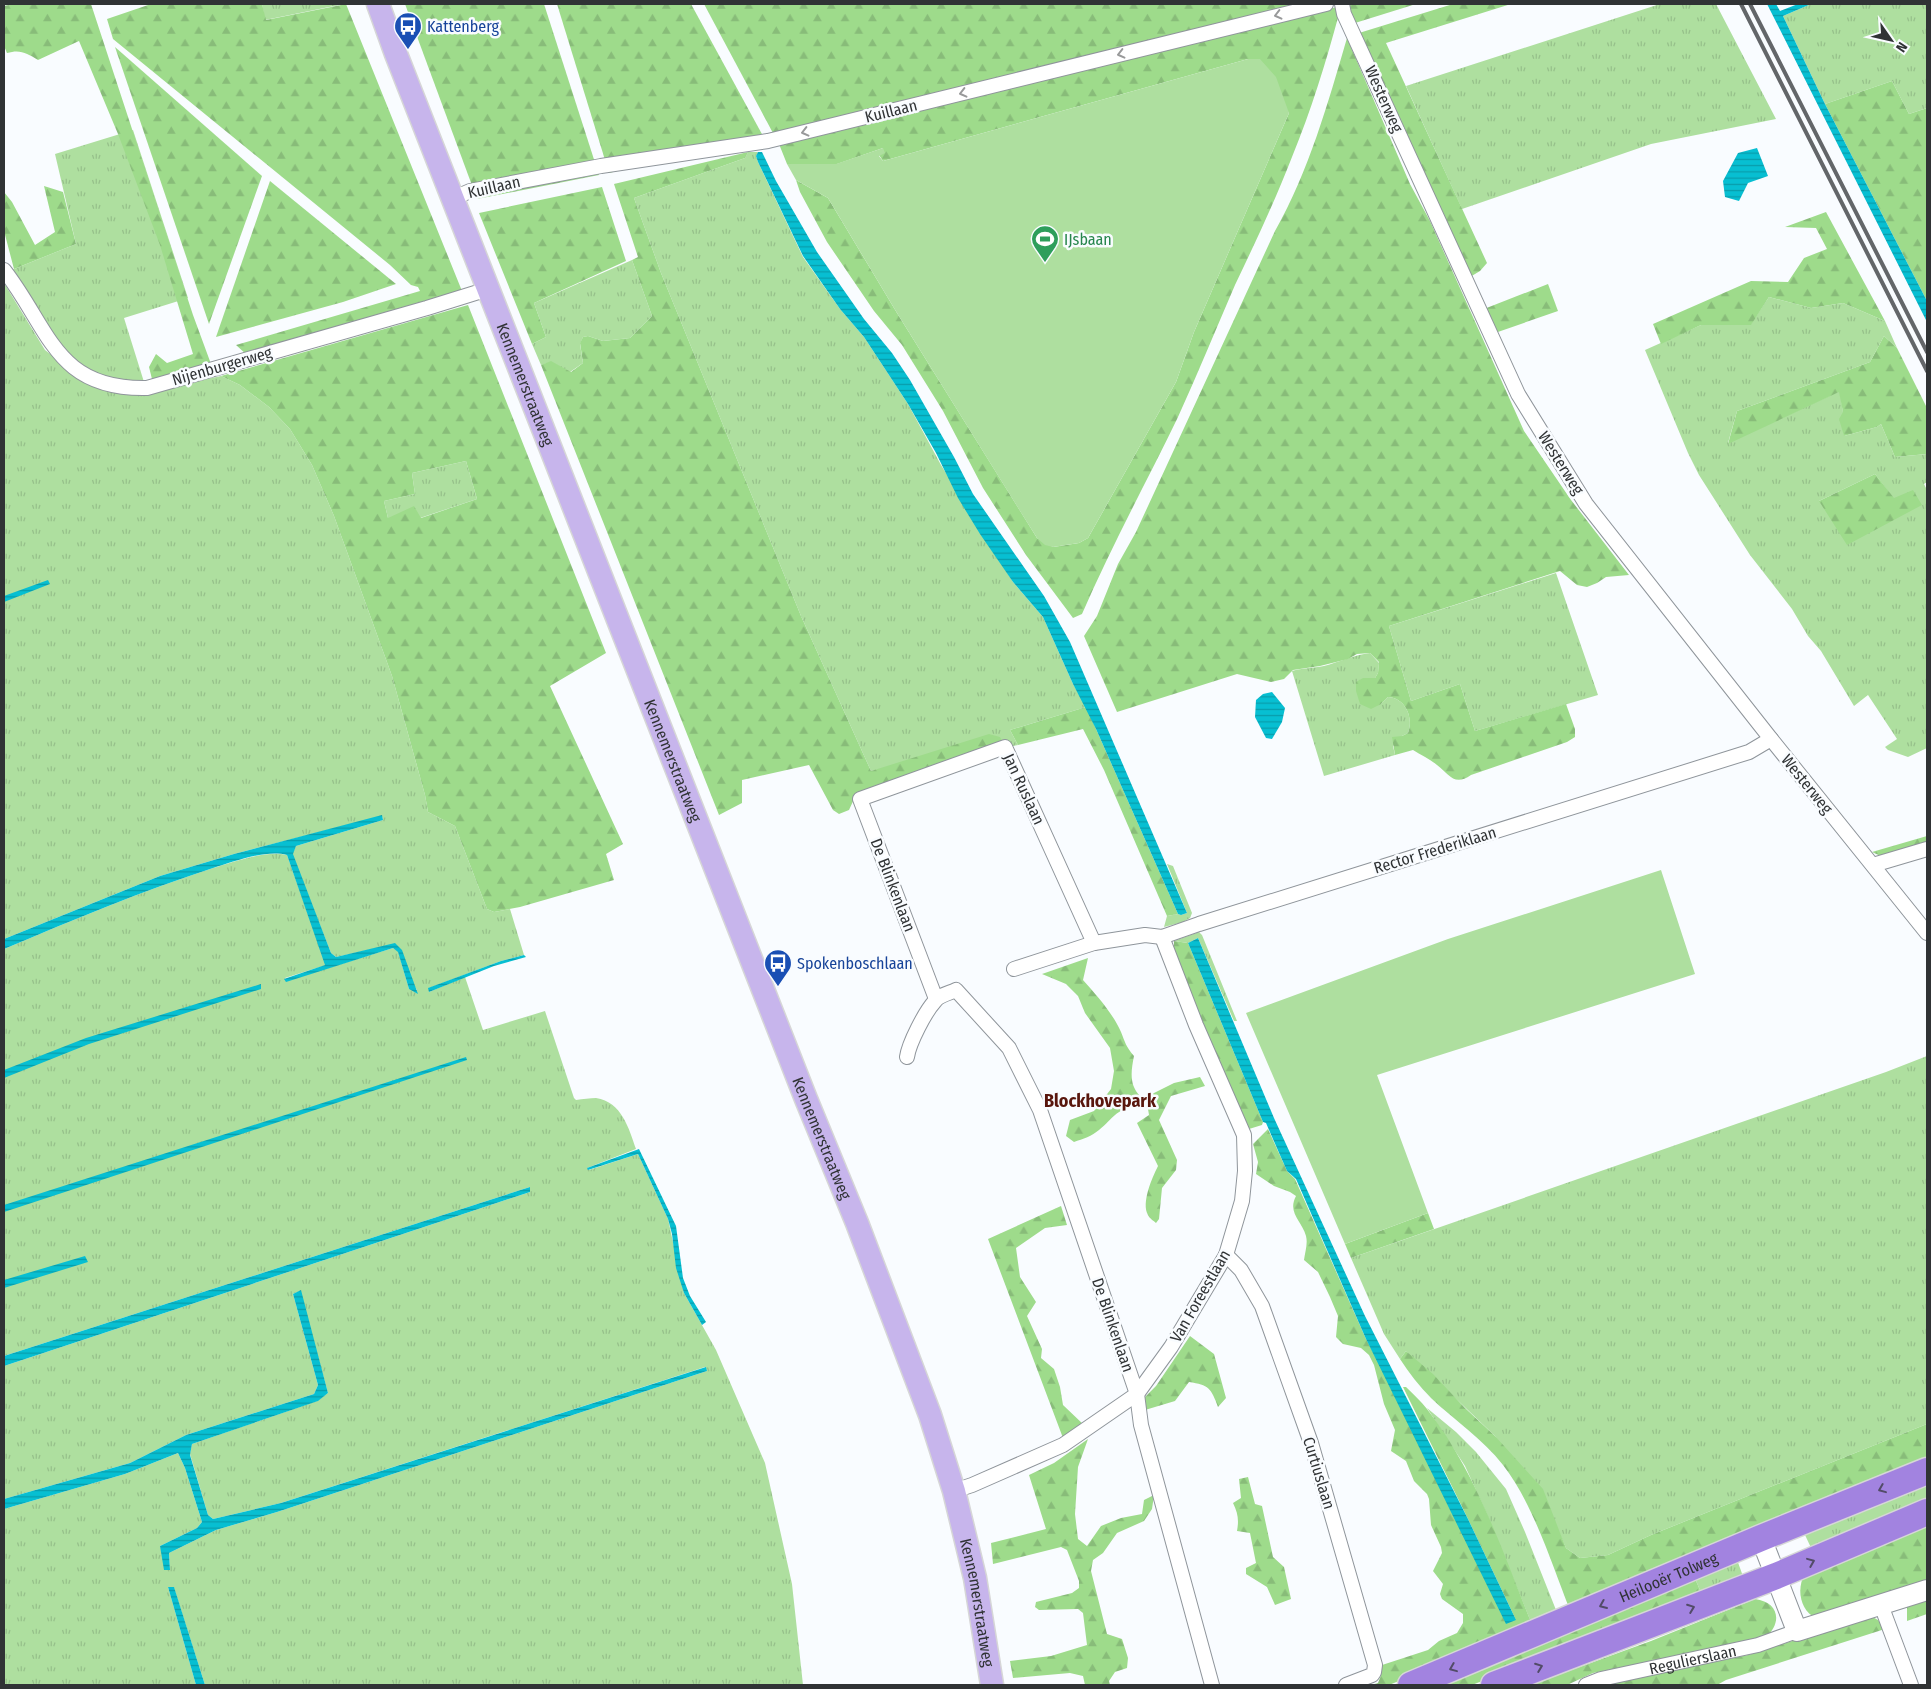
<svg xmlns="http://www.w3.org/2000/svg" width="1931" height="1689" font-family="'Fira Sans Condensed',sans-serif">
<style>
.grass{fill:url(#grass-tufts);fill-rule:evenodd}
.forest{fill:url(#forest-firs);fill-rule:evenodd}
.green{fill:#aedf9f}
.water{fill:url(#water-rules)}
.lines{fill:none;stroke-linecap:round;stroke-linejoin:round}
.street-casing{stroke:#8f959b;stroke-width:16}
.secondary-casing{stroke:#8f959b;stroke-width:22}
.primary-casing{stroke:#d6d6d7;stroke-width:25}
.highway-casing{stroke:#d6d6d7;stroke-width:29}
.street{stroke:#fff;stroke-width:14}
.secondary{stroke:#fff;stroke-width:20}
.primary{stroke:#c7b5ec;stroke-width:22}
.highway{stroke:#a283e0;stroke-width:26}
.rail{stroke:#636669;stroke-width:4}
.oneway{stroke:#98999a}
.oneway2{stroke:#524b68}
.labels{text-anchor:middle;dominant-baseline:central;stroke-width:5;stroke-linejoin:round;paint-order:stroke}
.transit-label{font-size:16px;fill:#164399;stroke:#f9fcff;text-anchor:start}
.street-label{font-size:16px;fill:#303335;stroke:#f9fcff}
.leisure-label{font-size:16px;fill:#27864d;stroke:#f9fcff;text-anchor:start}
.neighbourhood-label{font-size:18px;font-weight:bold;fill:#59160d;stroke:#f9fcff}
</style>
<defs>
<pattern id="grass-tufts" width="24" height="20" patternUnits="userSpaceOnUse" patternTransform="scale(1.25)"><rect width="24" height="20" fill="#aedf9f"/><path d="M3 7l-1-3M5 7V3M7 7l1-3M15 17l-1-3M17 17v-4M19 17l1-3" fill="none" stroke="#96c08a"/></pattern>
<pattern id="forest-firs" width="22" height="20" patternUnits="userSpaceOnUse" patternTransform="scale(1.25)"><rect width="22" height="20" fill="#9edb8b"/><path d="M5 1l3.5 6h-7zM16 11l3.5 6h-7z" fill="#88bc79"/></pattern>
<pattern id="water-rules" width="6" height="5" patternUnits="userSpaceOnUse" patternTransform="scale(1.25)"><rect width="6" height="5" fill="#07bfd2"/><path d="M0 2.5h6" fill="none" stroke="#089cab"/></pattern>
</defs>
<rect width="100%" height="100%" fill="#f9fcff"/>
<!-- grass -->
<g class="grass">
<polygon points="262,4 344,4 265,20"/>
<polygon points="1660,4 1716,4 1776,119 1651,144 1462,209 1406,86"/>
<polygon points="1811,4 1927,4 1927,108 1909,114 1892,81 1825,104 1783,16"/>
<polygon points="133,130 188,298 124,318 144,382 102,378 61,350 9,271 76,244 55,154"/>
<polygon points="748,152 758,152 756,156 758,162 803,257 840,309 864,337 908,404 941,465 1013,582 1043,617 1073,684 1086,707 1010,730 1018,745 1013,746 1003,743 871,771 801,616 661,273 634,198 745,158"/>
<polygon points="632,260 652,316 630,338 603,341 588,336 583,337 580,344 583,363 570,372 551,362 541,365 532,344 546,337 534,303"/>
<path d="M4,283L45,350L77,375L169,387L221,376L240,385L269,407L290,429L312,465L334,516L392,676L425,795L428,812L455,826L487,909L494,912L510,909L524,955L501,961L429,988V992L465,977L483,1030L545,1011L574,1098L576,1100C583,1099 590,1098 596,1098C622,1102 629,1129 636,1149L587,1168L589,1170L638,1154L668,1219L684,1293L716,1350L765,1463L792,1584L803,1685H205L174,1588L168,1587L196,1685H4V1509L125,1474L178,1453L185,1468L202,1522L197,1528L160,1546L170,1570L169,1553L216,1530L277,1512L707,1371L705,1367L281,1503L213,1519L208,1515L190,1454L192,1444L317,1401L328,1393L300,1291L293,1294L318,1385L314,1394L186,1435L130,1463L4,1499V1366L530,1192V1187L4,1356V949C73,920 142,891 213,868C234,862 265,850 287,855L326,965L285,978L286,981L393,948L398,951L409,989L417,990C407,976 407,956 395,944L336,957L331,953L292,854L296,846L383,820L382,816L234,854L160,876L4,939Z"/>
<path d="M1769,297L1811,308L1843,303L1885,321L1897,348L1884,336L1870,362L1737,411L1728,443L1840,391L1843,412L1844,436L1877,427L1881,424L1895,457L1927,454V482L1924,484L1927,490V748L1908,757L1888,750L1885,747L1897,739L1868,695L1854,706L1821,651L1808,636L1792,609L1750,555L1699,475L1688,453L1645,350L1701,325L1751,324ZM1875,474L1894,499L1819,501Z"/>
<polygon points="466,461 477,499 420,518 388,518 384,501 415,494 412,473"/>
<polygon points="1556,573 1598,695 1475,731 1460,684 1411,701 1389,626"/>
<path d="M1370,653L1379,663L1378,673L1375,678H1363L1381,704L1388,697C1405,698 1414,717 1408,733L1402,736L1393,746L1395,755L1324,776L1292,671C1302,668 1313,668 1324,666C1339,662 1354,655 1370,653Z"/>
<polygon points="1167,864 1173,866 1192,913 1190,918 1183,922 1164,927 1167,916 1178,914 1181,915 1187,913"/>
<polygon points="1199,932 1202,935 1237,1021 1234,1021 1198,938 1188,943 1174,941"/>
<polygon points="1927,1056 1927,1424 1651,1535 1608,1555 1580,1558 1566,1548 1559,1532 1495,1436 1406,1351 1400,1359 1384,1334 1351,1258 1886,1072"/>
<polygon points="1427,1408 1456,1432 1476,1452 1506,1489 1525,1532 1558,1615 1533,1627 1486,1512 1465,1466"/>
<polygon points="1927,1486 1927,1504 1813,1552 1805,1535"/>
<polygon points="1736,1557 1744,1579 1702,1595 1694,1576"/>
</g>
<!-- forest -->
<g class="forest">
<path d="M13,4H91L193,315L211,364L152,379L149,367L156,354L167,363L193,354L160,245L118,134L79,41L38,60C27,53 20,49 7,53L4,46V6Z"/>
<polygon points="151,4 262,4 266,20 346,4 462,291 247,355 236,345 420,291 418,287 411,285 390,265 113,39 107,19"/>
<polygon points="405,4 544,4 599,175 477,199"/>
<polygon points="557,4 691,4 763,136 609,173"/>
<polygon points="704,4 1297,4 774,135"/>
<polygon points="1347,4 1416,4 1355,23"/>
<polygon points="1453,4 1511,4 1386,43 1487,263 1480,271 1470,277 1359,33"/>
<path d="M1337,7L1339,14C1326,62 1311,111 1292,157C1275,201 1255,243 1235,285C1216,329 1198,373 1178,417C1146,483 1111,547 1082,614L1073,618L1026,555L983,488L943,411L902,345L874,311L827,242L800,192L796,180L828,198L897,313L1037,538L1053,547L1079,543L1088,538L1176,382L1194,332L1289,113L1248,59L883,161L879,155L883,148L837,164H787L779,144Z"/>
<path d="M1347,38L1410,184L1430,221L1524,431L1571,500L1629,575L1606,577L1597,583L1587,587L1577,585L1560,571L1389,626L1411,701L1460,684L1475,731L1566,704L1575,729V737L1567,742L1471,775C1454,787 1449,774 1437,765C1430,759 1421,755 1413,750L1395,755L1392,737L1402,736L1408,733C1414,717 1405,698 1388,697L1381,704L1371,709L1360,704L1356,691V682L1363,678H1375L1378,673L1379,662L1370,653L1357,654L1348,659L1320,666L1293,670L1284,679L1271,682L1237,674L1117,712L1084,636L1097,616L1118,564L1136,532L1275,231C1309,171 1328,103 1347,38Z"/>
<polygon points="115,47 262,176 209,324"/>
<polygon points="1892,81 1909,114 1927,108 1927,301 1825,104"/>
<polygon points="748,152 745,158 634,198 661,273 801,616 871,771 989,734 1000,737 1003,743 855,797 849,810 839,814 833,810 809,765 742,780 742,803 719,815 541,365 551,361 571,372 583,363 580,343 583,337 588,336 603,341 630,338 652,316 632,260 638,257 614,184"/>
<polygon points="270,181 396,284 343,302 216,337"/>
<polygon points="44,186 63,192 76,244 14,269 4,231 4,192 12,202 35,245 55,232"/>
<polygon points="602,187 626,261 534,303 546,337 532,344 479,213"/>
<polygon points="1826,212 1885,321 1843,303 1811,308 1769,297 1751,325 1701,325 1661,344 1653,324 1751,281 1788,282 1804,258 1827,249 1816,228 1785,227"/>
<polygon points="1548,284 1558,311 1495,333 1484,309"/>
<path d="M468,305L606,653L550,686L623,844L606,854L614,880L520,907L494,912L487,909L455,826L428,812L425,795L392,676L334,516L312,465L290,429L269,407L240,385L221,376ZM466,461L477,499L421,518L414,506L388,518L384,501L415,494L412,473Z"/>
<polygon points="1884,336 1897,348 1927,408 1927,454 1895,457 1881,424 1877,427 1844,436 1839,419 1843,412 1839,392 1728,444 1737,411 1870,362"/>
<polygon points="1875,474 1894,498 1913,490 1922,505 1847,545 1819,501"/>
<polygon points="1086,707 1096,729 1178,914 1167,916 1104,770 1083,729 1018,745 1010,730"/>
<polygon points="1927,836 1927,844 1883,857 1872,852"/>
<polygon points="1174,941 1188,943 1263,1122 1262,1125 1249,1129 1244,1121 1208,1039 1174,949"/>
<path d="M1088,958L1083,980C1097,996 1112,1012 1121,1032C1125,1042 1126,1047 1134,1056C1131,1071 1129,1085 1140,1096L1135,1107C1114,1110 1114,1118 1099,1130C1092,1136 1083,1139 1074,1142L1066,1136L1070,1120L1094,1111L1111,1089L1114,1071L1110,1048L1085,1013L1078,996L1066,984L1042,974Z"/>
<path d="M1200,1077L1205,1086L1171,1096L1159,1120L1177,1160L1176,1170L1162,1188L1159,1219L1156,1223C1154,1221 1149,1218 1148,1215C1141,1203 1152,1178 1158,1166L1137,1123L1149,1115L1146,1097L1174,1083Z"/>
<path d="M1268,1129L1287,1171L1295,1179L1366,1339L1516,1620L1468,1519L1403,1387H1406C1413,1394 1421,1401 1427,1409C1477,1473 1503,1553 1533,1627L1389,1685H1371L1378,1683L1381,1675L1379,1666L1428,1650L1439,1641L1457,1633L1463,1623V1614L1442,1599L1440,1594L1443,1584L1433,1571L1442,1553L1441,1547L1431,1525L1429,1499L1427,1494L1414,1481L1406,1461L1391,1451L1395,1430L1384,1404L1374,1365L1369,1355L1361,1348L1343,1344L1336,1337L1338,1316L1330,1297L1318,1272L1304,1260C1305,1252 1308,1244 1306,1236C1302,1221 1287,1213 1296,1196L1290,1192L1274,1186L1256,1174L1258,1162L1253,1144Z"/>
<polygon points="1061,1206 1067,1225 1045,1228 1016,1248 1020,1277 1036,1302 1027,1316 1042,1349 1041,1358 1054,1369 1060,1387 1063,1405 1084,1425 1063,1438 988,1239"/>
<polygon points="1428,1213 1434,1229 1351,1258 1345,1244"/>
<path d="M1190,1336L1214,1354L1226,1398L1218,1407C1211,1388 1209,1385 1189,1382L1175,1401L1145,1410L1142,1400L1156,1386Z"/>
<path d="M1406,1351L1433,1374L1465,1408L1495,1436L1543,1489L1566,1548L1580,1558L1608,1555L1651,1535L1927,1424V1459L1570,1610C1552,1565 1533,1503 1503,1465C1483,1439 1454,1420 1431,1398C1419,1386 1409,1373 1400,1359Z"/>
<polygon points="1088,1439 1078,1467 1075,1514 1078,1539 1087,1546 1101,1526 1121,1518 1142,1514 1144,1500 1154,1495 1152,1509 1144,1521 1117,1533 1103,1553 1093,1560 1091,1571 1107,1634 1122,1639 1128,1658 1127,1668 1115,1672 1109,1681 1110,1685 1085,1685 1083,1676 1070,1673 1013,1678 1010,1661 1051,1656 1087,1645 1083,1613 1078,1609 1039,1610 1035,1607 1036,1602 1072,1593 1079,1588 1079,1581 1067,1550 1061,1547 993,1564 991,1543 1046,1529 1029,1475 1054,1463"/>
<path d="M1248,1477L1255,1504L1262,1506L1273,1557L1284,1567L1291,1599L1275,1605L1267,1587L1246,1574V1568L1256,1563L1250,1533L1237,1531C1239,1520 1238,1513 1233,1503L1241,1498L1239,1479Z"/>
<path d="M1927,1520V1586L1816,1618C1800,1611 1796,1588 1805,1574Z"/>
<polygon points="1694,1576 1702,1595 1472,1685 1432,1685"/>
<polygon points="1927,1598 1927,1614 1907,1621 1907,1605"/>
<path d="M1755,1599C1779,1602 1783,1623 1765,1638L1593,1673L1567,1685H1530L1651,1641Z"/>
<polygon points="1871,1616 1878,1620 1885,1629 1726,1680 1717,1685 1598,1685 1748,1655"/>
</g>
<!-- green -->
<g class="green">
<polygon points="1248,59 1260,59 1276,77 1289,113 1194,332 1176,382 1088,538 1079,543 1053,547 1045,545 1037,538 1020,511 897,313 828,198 796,180 787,164 836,164 883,148 885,153 879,156 883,161"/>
<polygon points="1661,870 1695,974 1377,1075 1428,1213 1345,1244 1246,1013 1448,939"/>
</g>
<!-- water -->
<g class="water">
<polygon points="1767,4 1776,4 1780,11 1798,4 1811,4 1783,16 1825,104 1927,301 1927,322"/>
<polygon points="1757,148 1768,176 1748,183 1739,201 1725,197 1723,181 1738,153"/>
<polygon points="758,152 762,152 776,181 817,252 864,319 892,353 910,380 954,457 973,494 1044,596 1070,642 1187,913 1181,915 1178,914 1096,729 1073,684 1043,617 1013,582 980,534 958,498 936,453 908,404 864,337 840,309 803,256 758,162 756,156"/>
<polygon points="48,580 50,584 4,602 4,596"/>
<polygon points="1272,692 1285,708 1282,722 1272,739 1266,738 1255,717 1256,700 1263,694"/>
<path d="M382,815L383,820L296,846L293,854L331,953L336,957L395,943L402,950L418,994L409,989L398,952L393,948L286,982L284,979L325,965L287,855C266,849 233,862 213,868C142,891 73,920 4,949V939L160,876L234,854Z"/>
<polygon points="1198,938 1274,1118 1365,1316 1468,1519 1516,1620 1506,1624 1366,1339 1296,1179 1287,1171 1266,1123 1263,1122 1188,943"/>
<polygon points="524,955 526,957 494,966 429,992 428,988 501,961"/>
<polygon points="261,984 261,989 89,1044 4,1078 4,1070 86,1038"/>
<polygon points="466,1057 467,1060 4,1212 4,1205"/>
<polygon points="639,1149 676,1226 683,1278 690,1296 706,1322 702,1325 684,1293 676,1268 672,1234 668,1219 638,1154 588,1170 587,1168"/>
<polygon points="530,1187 530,1192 4,1366 4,1356"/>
<polygon points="85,1256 88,1262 4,1288 4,1280"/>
<polygon points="301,1290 328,1393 318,1401 192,1444 190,1455 208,1515 213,1519 281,1503 706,1367 707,1371 277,1512 216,1530 169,1553 170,1570 164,1570 160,1546 197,1528 202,1522 185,1468 178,1453 125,1474 4,1509 4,1499 130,1463 186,1435 314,1394 318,1385 293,1294"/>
<polygon points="168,1587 174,1587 205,1685 196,1685"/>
</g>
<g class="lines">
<!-- street casing -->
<g class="street-casing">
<g id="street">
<polyline points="1342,4 1344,14 1518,394 1586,504 1771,739 1927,933"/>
<polyline points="454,198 470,191 601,166 768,141 1326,4"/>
<path d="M4,270C50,329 55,390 147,388L427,308L488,289"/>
<polyline points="1873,865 1927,849"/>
<polyline points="1014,969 1094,943 1145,935 1162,937 1199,924 1749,752 1771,739"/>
<polyline points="936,999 860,799 1005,747 1094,943"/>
<path d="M907,1057C909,1043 925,1012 935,1001C939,995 950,993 956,990L1009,1048L1040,1110L1137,1394L1141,1425L1212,1685"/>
<polyline points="1226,1255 1241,1270 1262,1306 1311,1443 1375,1665 1374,1672 1372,1675 1346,1685"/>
<polyline points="954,1491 972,1485 1063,1445 1137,1394 1171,1347 1226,1255 1242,1201 1245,1171 1244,1135 1196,1025 1162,937"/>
<polyline points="1881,1605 1911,1685"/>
<path id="s1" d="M1586,1685L1601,1679L1758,1645L1797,1631"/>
</g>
</g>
<!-- secondary casing -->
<g class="secondary-casing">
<polyline id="secondary" points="1761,1538 1797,1631 1927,1590"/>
</g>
<!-- primary casing -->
<g class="primary-casing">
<g id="primary">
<path id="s2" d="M378,4L396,54L806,1099L857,1223L930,1415L954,1491L975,1578L992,1685"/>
</g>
</g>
<!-- highway casing -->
<g class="highway-casing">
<g id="highway">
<path id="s3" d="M1411,1685L1761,1538L1927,1471"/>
<polyline points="1494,1685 1776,1576 1927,1512"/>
</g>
</g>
<!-- street -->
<use href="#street" class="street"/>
<!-- secondary -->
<use href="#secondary" class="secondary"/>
<!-- primary -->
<use href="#primary" class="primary"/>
<!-- highway -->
<use href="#highway" class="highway"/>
<!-- rail -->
<g class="rail">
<polyline points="1741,4 1927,371"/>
<polyline points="1750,4 1927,352"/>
</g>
</g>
<!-- one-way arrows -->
<defs><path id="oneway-chevron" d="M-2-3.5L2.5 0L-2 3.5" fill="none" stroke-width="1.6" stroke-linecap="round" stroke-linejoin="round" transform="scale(1.25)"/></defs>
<g class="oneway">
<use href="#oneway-chevron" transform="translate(1278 15) rotate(166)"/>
<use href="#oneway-chevron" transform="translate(1121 54) rotate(166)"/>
<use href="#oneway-chevron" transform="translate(963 93) rotate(166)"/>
<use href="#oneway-chevron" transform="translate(805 132) rotate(166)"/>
</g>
<g class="oneway2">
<use href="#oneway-chevron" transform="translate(1882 1489) rotate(158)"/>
<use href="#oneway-chevron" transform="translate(1811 1562) rotate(-22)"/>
<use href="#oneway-chevron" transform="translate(1603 1605) rotate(157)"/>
<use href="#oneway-chevron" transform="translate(1691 1608) rotate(-21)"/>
<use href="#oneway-chevron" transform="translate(1539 1667) rotate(-21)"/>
<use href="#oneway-chevron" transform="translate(1453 1668) rotate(158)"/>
</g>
<!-- icons -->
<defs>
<g id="bus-pin" transform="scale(1.4375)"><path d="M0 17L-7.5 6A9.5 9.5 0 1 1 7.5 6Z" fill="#1a4fb4" stroke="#f9fcff"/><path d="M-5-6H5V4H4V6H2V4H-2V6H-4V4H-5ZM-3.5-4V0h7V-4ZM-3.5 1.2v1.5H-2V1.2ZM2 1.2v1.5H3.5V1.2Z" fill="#fff"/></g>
<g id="stadium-pin" transform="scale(1.4375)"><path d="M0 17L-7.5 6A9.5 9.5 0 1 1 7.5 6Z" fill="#2e9e5b" stroke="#f9fcff"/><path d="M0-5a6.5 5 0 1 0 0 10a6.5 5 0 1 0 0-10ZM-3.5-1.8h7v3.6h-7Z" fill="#fff"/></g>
</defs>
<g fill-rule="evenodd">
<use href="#bus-pin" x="408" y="26"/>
<use href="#stadium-pin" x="1045" y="239"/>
<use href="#bus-pin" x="778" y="963"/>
</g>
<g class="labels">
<!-- transit labels -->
<g class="transit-label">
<text x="427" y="26">Kattenberg</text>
<text x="797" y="963">Spokenboschlaan</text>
</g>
<!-- street labels -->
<g class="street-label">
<text transform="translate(1384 99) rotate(66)">Westerweg</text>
<text transform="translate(891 111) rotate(-14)">Kuillaan</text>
<text transform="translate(494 187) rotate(-13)">Kuillaan</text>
<text transform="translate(222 366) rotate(-16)">Nijenburgerweg</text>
<text stroke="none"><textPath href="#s2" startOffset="408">Kennemerstraatweg</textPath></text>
<text transform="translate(1561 463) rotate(58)">Westerweg</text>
<text stroke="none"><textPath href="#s2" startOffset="812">Kennemerstraatweg</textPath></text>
<text transform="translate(1807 784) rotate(51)">Westerweg</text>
<text transform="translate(1024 789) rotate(65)">Jan Ruslaan</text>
<text transform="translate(1435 850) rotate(-17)">Rector Frederiklaan</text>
<text transform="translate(893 885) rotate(69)">De Blinkenlaan</text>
<text stroke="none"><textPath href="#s2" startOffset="1218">Kennemerstraatweg</textPath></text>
<text transform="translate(1200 1296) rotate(-60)">Van Foreestlaan</text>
<text transform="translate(1113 1325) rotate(71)">De Blinkenlaan</text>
<text transform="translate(1319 1473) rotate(73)">Curtiuslaan</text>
<text stroke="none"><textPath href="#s3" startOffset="279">Heilooër Tolweg</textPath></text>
<text stroke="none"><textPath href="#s2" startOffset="1709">Kennemerstraatweg</textPath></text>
<text stroke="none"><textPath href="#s1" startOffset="110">Regulierslaan</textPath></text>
</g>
<!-- leisure labels -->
<g class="leisure-label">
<text x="1064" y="239">IJsbaan</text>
</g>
<!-- neighbourhood labels -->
<g class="neighbourhood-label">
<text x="1100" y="1101">Blockhovepark</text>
</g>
</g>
<!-- border -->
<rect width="1931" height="1689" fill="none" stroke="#303335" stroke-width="10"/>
<!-- north arrow -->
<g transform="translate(1891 40) rotate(124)" stroke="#f9fcff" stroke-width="4" paint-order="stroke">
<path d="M0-4L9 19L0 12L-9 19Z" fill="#303335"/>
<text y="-8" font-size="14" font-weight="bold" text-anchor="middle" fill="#303335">N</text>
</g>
</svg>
